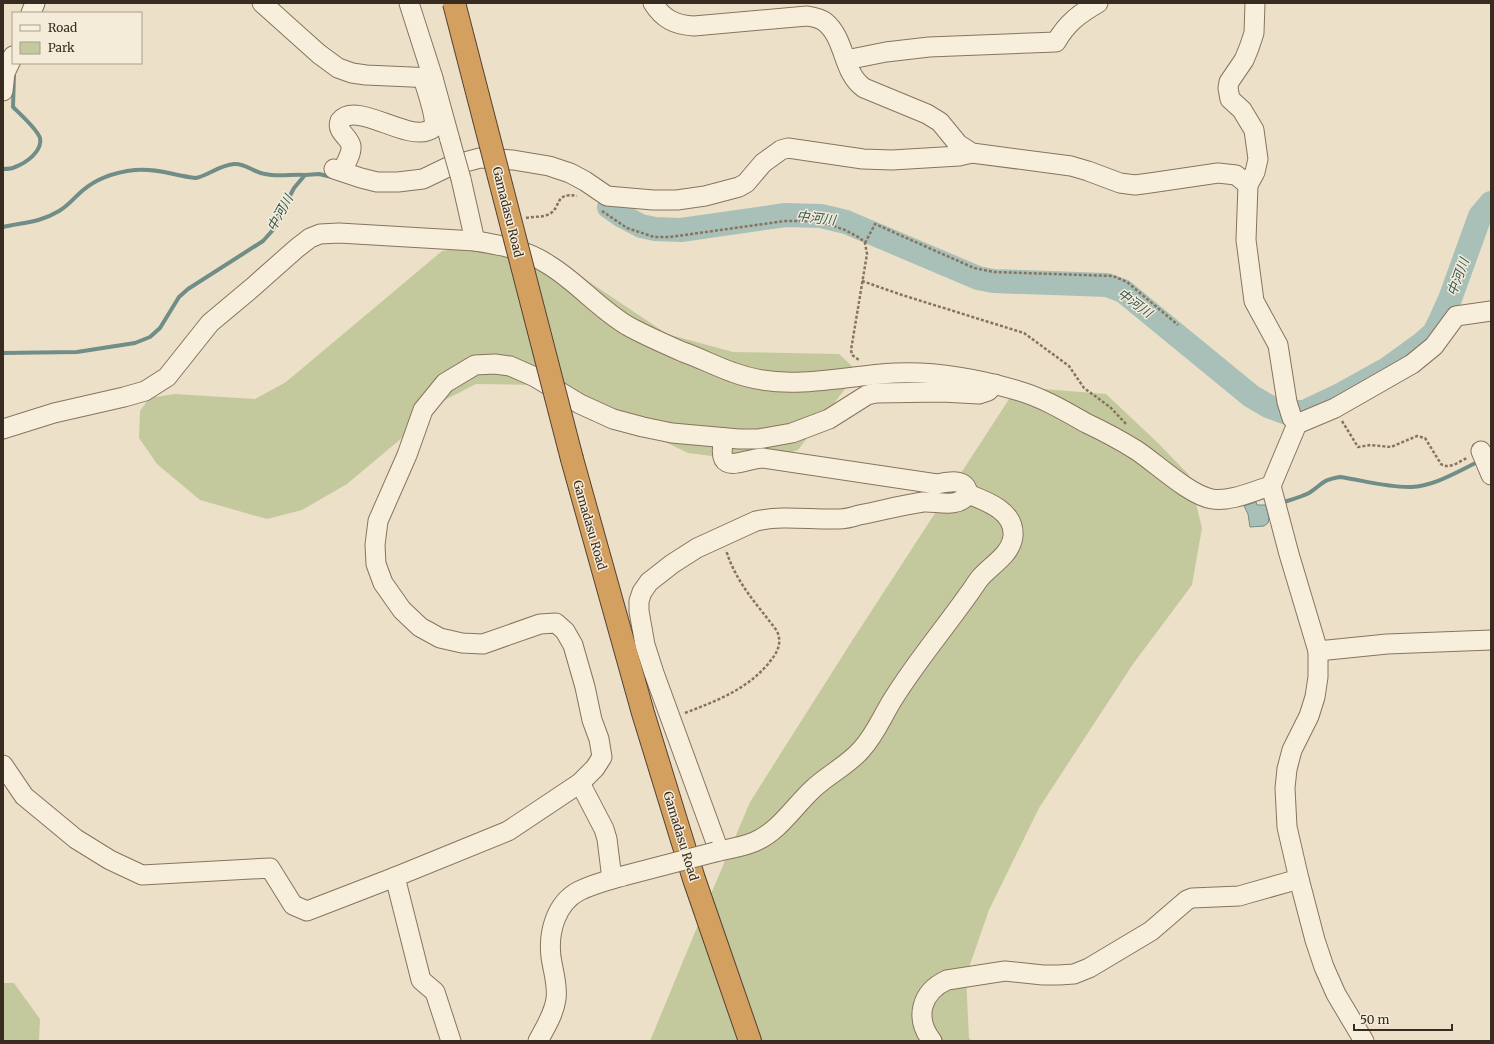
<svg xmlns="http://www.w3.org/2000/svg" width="1494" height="1044" font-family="Merriweather,'Noto Sans JP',serif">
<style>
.green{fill:#c4c99d}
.water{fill:#a9c0b9;stroke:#708e87}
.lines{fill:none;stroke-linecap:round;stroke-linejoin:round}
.stream{stroke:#708e87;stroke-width:4}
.river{stroke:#a9c0b9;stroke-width:24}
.minor-casing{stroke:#87745e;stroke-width:21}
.highway-casing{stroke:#554232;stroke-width:24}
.path{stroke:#87745e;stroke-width:2.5;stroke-dasharray:3 2;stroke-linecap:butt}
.minor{stroke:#f7eedb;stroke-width:19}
.highway{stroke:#d4a060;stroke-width:22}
.minor-bridge-casing{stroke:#87745e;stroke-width:21;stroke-linecap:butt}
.highway-bridge-casing{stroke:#554232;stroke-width:24;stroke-linecap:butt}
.minor-bridge{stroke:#f7eedb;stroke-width:19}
.highway-bridge{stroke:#d4a060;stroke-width:22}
.labels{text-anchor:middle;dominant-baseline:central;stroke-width:3;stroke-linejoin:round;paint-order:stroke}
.street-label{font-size:12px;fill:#382c21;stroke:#f4ebd8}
.water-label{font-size:13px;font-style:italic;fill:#315754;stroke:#f4ebd8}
</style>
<rect width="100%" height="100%" fill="#ece1c8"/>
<!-- green -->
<g class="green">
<polygon points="487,243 527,248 579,275 667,334 733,352 839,354 853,367 848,385 798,450 772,459 727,458 688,453 613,417 534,385 476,384 441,402 409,432 347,484 302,510 267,519 200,500 157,464 139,438 140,411 149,398 175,394 255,399 286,382 442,251"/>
<polygon points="1031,388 1106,394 1158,443 1189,475 1202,528 1192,585 1133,664 1039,808 989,910 966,976 969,1038 972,1041 650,1041 705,908 750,802 850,644 1013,393"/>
<polygon points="3,983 14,983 40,1019 39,1041 3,1041"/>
</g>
<!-- water -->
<polygon class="water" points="1256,502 1257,505 1266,505 1269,518 1268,523 1264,526 1250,527 1248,514 1244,506"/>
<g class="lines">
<!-- stream -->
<g class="stream">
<path d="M3,169C7,169 12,169 15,167C26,163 43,151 40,138C37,129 20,114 13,107L14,74"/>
<path d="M3,227C25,222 39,223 59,211C68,206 74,198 82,191C97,178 116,172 135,170C158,168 175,176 196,178C209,175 220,165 234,164C246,163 254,173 265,174C278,177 292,174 305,175"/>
<polyline points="3,353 77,352 135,343 150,337 160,328 179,297 188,289 263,241 272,231 294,188 305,175 319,174 332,177"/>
<path d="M1281,503C1290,500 1301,497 1309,493C1323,484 1321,480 1340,477C1361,480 1390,488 1411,487C1435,486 1458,471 1480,461"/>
</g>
<!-- river -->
<polyline class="river" points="609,207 622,216 641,226 655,229 681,230 785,215 821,216 846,222 978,278 993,281 1107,285 1123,291 1251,396 1268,406 1284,412 1304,412 1340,395 1387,369 1423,343 1434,333 1441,319 1450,299 1480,216 1491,203"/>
<!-- minor casing -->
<g class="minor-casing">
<g id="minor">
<polyline points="262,3 319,54 338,68 352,73 366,75 433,78"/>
<polyline points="409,3 433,78 450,140"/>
<path d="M653,3C663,19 675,25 694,26L807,16C813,17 820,18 825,22C846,39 842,73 864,88L927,114L940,122L958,144L972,153L1071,166L1088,171L1120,183L1135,185L1150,183L1218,173L1236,175L1248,185"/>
<polyline points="1255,3 1254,33 1249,48 1244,60 1229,82 1228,88 1230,99 1242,110 1254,130 1258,159 1255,172 1248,185 1246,240 1254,301 1278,345 1287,402 1292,418 1297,424"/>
<polyline points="31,13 35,3"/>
<path d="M846,60L886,52L929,47L1056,42C1067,23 1079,14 1098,3"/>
<polyline points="3,91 5,73 13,56"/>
<polyline points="334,169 361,178 377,182 398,182 423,179 450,166 480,158 513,160 549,166 570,173 585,181 607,196 653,200 677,200 705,196 739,187 746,183 763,163 781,150 788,148 863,159 892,160 959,156 972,153"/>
<path d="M342,171C345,164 352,154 351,146C349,136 336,132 340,121C356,101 403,139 427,131C431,130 433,129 434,126C436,116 426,88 423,78"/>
<polyline points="461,179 475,241"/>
<path d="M3,429L54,413L124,397L145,391L167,377L210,323L253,287L297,248L310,238L320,234L339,233L475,241C501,245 527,250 549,265C577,282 599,309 628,326C646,336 665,344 683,352C700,358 715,366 732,372C787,393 838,376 895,373C937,371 979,379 1019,391C1043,398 1065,411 1086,423C1103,431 1120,440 1136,450C1156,463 1189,495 1212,499C1231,502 1253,491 1271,486"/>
<polyline points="1481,451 1491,475"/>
<polyline points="1318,651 1387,644 1491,640"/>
<polyline points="3,765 24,796 76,839 110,860 142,875 270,868 293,905 307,911 395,877 508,831 580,783 595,768 602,757 599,739 592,720 585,687 573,645 565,631 556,623 540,624 483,644 462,643 440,638 420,627 402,610 383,583 376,564 375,545 378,521 407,455 423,410 445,383 475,365 495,364 510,366 535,377 580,404 613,419 643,427 672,433 739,439 758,439 792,433 829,419 867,395 876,393 942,392 979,394 988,391 995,384"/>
<polyline points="580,783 604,829 607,839 612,879"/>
<path d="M719,851L654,673L645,645L639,611V601L642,592L649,582L672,564L697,548L756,521C783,515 811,520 838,519C845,519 853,517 859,515C880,511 902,505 923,502C938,501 958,509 968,494C966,477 948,482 937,484L762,458C741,460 715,477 724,438"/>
<path d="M715,852C728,849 742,847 754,842C780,831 794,806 814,788C829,774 848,765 861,750C876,734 883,714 895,696C917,661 944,629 968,595C972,590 976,583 980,578C991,565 1011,555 1013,536C1015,511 986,501 968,494"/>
<polyline points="395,877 421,980 435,992 451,1041"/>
<path d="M538,1041C545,1028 554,1014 556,999C558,985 553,971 551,957C548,932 556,903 579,891C593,884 609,880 623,876"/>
<path d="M932,1041C914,1018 921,992 947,980L1005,971L1043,975H1059L1074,974L1089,968L1151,931L1187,900L1192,898L1239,896L1299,879"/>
<polyline points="1364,1041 1336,994 1324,967 1315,940 1299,879 1287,827 1285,788 1287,769 1292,750 1309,716 1315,697 1318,677 1318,651 1289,554 1271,486 1297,424 1335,408 1412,364 1434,346 1456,316 1491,311"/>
</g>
</g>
<!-- highway casing -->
<g class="highway-casing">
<polyline id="highway" points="572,459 643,713 694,879 750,1041"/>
</g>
<!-- path -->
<g class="path">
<polyline points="602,211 627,228 654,237 670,237 785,221 815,221 831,225 845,230 860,238 865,243 867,254 851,350 852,355 859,360"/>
<path d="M526,218C534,216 544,218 551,213C561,206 555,192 577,196"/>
<polyline points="865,243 875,224 974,268 994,272 1113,276 1127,282 1178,325"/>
<polyline points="862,281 902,295 1024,333 1069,366 1084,388 1110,407 1127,425"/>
<path d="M1342,421L1358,447L1371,445L1391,447L1417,436L1425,438L1441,464C1449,470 1460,461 1467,458"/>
<path d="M685,713C716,701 746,690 768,664C776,654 783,645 777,631C757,604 736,583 726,550"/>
</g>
<!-- minor -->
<use href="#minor" class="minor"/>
<!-- highway -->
<use href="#highway" class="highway"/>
<!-- minor-bridge casing -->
<g class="minor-bridge-casing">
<g id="minor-bridge">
<polyline points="450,140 461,179"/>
<polyline points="623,876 715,852"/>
</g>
</g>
<!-- highway-bridge casing -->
<g class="highway-bridge-casing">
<polyline id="highway-bridge" points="454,3 572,459"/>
</g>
<!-- minor-bridge -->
<use href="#minor-bridge" class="minor-bridge"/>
<!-- highway-bridge -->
<use href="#highway-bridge" class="highway-bridge"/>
</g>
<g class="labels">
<!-- street labels -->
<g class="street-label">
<text transform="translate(508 212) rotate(76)">Gamadasu Road</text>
<text transform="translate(590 525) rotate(74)">Gamadasu Road</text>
<text transform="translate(681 836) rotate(73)">Gamadasu Road</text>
</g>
<!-- water labels -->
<g class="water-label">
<text transform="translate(280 213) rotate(-61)">中河川</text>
<text transform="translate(816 218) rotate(7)">中河川</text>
<text transform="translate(1458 277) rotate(-70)">中河川</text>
<text transform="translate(1135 303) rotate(36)">中河川</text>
</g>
</g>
<!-- border -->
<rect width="1494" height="1044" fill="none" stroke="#382c21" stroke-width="8"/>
<!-- legend -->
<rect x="12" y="12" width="130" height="52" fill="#f4ebd8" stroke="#a99f8f"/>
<rect x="20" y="25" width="20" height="6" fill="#f7eedb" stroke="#a99f8f"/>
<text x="48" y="32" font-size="12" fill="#382c21">Road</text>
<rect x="20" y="42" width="20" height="12" fill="#c4c99d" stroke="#a99f8f"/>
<text x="48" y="52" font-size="12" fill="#382c21">Park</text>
<!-- scale -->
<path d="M1354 1024v6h98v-6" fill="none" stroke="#382c21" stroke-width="2"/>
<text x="1360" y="1024" font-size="12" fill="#382c21" stroke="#f4ebd8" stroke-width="3" paint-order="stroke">50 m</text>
</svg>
